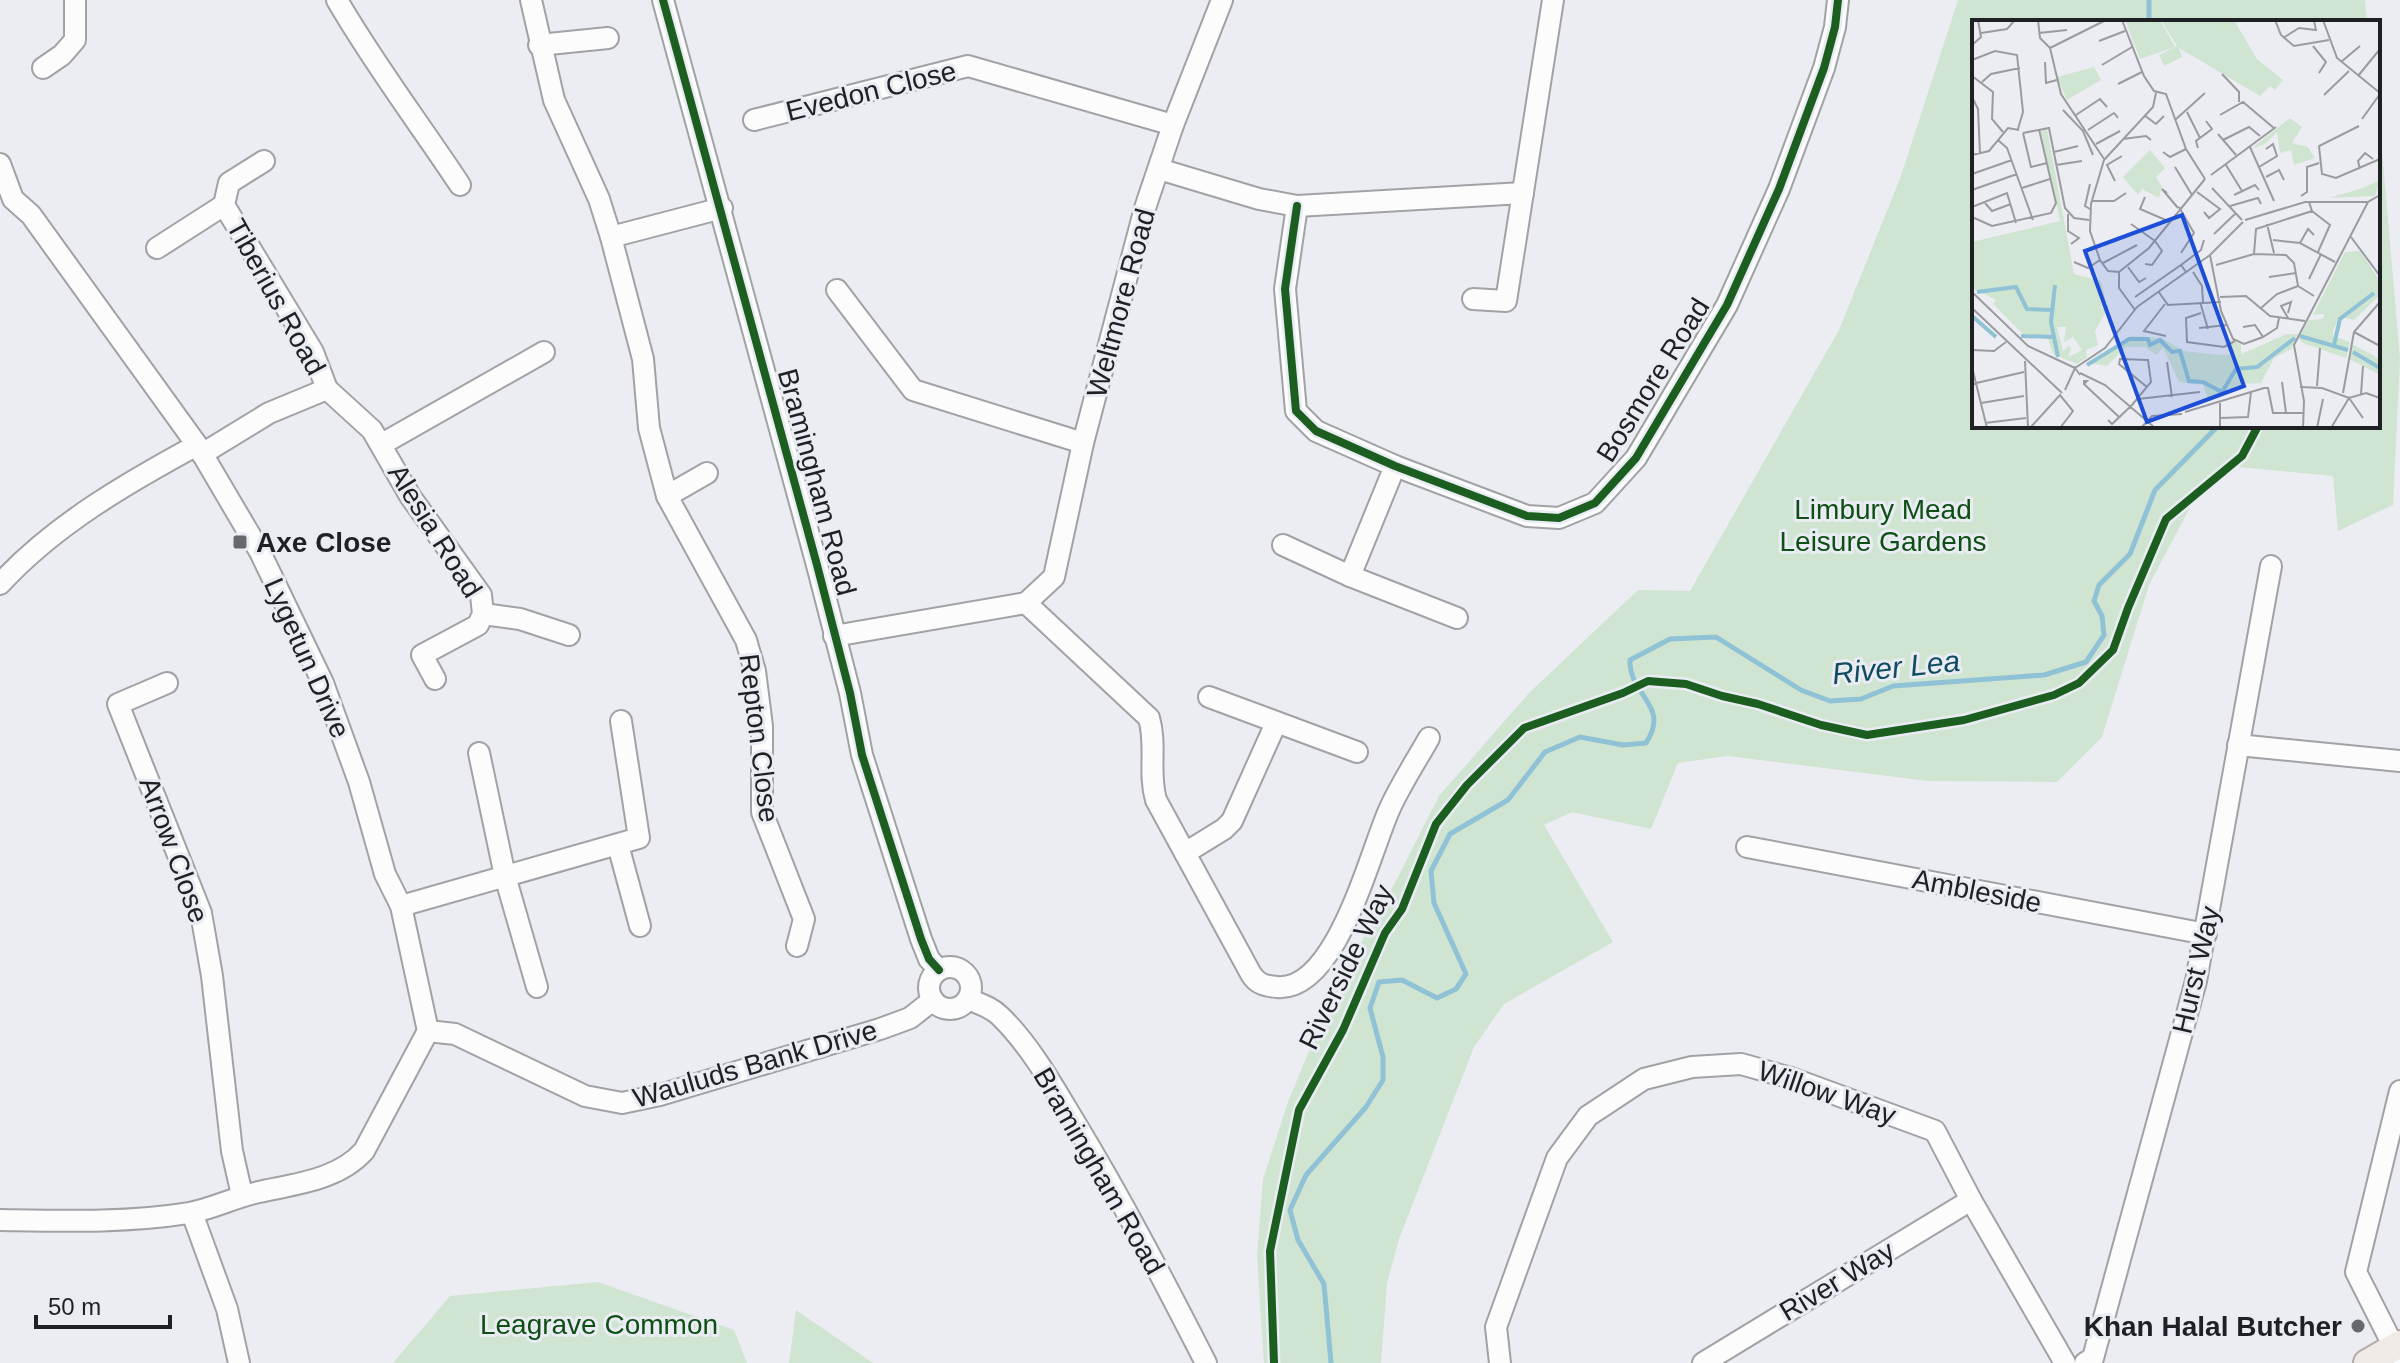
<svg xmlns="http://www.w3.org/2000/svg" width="2400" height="1363" font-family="Helvetica,sans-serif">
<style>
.green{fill:#d0e4d2}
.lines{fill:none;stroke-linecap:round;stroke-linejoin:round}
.stream{stroke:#90c2d6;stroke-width:5}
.minor-casing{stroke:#a1a2a6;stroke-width:24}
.major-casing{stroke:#b7aba7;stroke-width:30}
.minor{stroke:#fcfcfd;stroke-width:20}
.major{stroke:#f0eae6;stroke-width:26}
.cycleway-casing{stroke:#eaecf4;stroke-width:13}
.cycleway{stroke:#1b5e20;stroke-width:8}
.poi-dot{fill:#67686b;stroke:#eaecf4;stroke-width:3}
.labels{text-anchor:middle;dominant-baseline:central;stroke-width:6;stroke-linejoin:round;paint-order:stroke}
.street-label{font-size:28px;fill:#1f2023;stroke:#eaecf4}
.park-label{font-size:28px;fill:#0e4f13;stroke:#eaecf4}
.poi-label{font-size:28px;font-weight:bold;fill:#1f2023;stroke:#eaecf4;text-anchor:start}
.water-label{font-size:30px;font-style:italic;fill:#0f4c5f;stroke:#eaecf4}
.inset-river{fill:none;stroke:#90c2d6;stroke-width:4}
.inset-road{fill:none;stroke:#9a9b9f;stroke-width:2}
.view{fill:#1d4ed8;fill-opacity:0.15;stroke:#1d4ed8;stroke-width:4}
.inset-edge{fill:none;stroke:#1f2023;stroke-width:4}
</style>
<rect width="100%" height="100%" fill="#ecedf2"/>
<!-- green -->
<g class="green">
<polygon points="1958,0 2365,0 2367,22 1974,22 1974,426 2378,426 2378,103 2400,359 2393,505 2338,531 2333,476 2238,467 2196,496 2149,585 2102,737 2057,782 1928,781 1728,756 1678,763 1651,829 1572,812 1544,825 1613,942 1504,1004 1474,1047 1399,1239 1387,1283 1381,1363 1264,1363 1257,1256 1263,1179 1288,1102 1335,988 1397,879 1439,796 1529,693 1638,590 1690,591 1839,330 1901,176"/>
<polygon points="598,1282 734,1330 747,1363 393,1363 450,1296"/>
<polygon points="796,1310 873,1363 789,1363"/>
</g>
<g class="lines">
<!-- stream -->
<g class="stream">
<polyline points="2149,22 2149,0"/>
<path d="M1331,1363L1324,1284L1298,1240L1290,1210L1306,1175L1366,1107L1383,1080V1057L1370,1008L1379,982L1402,980L1437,998L1456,989L1466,974L1434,903L1431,871L1450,834L1508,800L1545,752L1580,737L1623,745L1646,743C1671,705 1629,696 1630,660L1670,639L1716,637L1801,690L1830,701L1861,699L1893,686L2044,675L2086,662L2104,635L2102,616L2094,601L2099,585L2130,554L2155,490L2218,426"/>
</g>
<!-- minor casing -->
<g class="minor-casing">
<g id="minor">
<path d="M337,0C374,64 419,123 460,185"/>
<polyline points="531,0 554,100 599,199 611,237"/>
<polyline points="663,0 817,565 850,693 862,755 921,939 929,959 939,970"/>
<polyline points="539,45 608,38"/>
<polyline points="43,68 62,55 75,40 75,0"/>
<polyline points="754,120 968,66 1173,125"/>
<polyline points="0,164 13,199 31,215 197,445 260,552 323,683 359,782 385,874 401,906 428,1031"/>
<polyline points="1159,169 1259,199 1297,206 1523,193"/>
<polyline points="224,205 229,183 264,161"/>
<polyline points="1297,206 1285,289 1296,411 1316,431 1395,466 1527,516 1559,518 1595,503 1636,458 1727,305 1779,189 1824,68 1835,27 1838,0"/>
<polyline points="722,208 611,237 643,359 649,428 667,496 746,640 755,671 762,726 762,812 804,919 797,946"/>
<polyline points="157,248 224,205 313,352 327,389"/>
<polyline points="837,290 913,390 1083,443"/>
<polyline points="1473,299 1506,301 1553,0"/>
<polyline points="382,444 544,352"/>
<polyline points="202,454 269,413 327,389 372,430 410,496 481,595 483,614 478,625 422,655 435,679"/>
<polyline points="667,496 707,473"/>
<polyline points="1283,545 1350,576 1395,466"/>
<polyline points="1350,576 1457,618"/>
<path d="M0,584C54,525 127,483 197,445"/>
<path d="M1026,603L1149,718C1157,745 1148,773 1156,800L1251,974C1257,984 1265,986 1277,987C1337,992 1370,851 1390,808C1401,784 1416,761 1429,738"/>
<polyline points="483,614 520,619 569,635"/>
<polyline points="834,636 1026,603 1054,577 1083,443 1145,208 1173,125 1222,0"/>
<polyline points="167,683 118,704 201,913 212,976 232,1151 242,1195"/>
<polyline points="1209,697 1357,752"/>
<polyline points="2238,745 2400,761"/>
<polyline points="479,753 505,876 537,987"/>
<polyline points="618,845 640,926"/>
<polyline points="1747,847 2206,934"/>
<polyline points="1185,853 1224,829 1232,821 1276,723"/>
<polyline points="401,906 639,838 621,721"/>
<circle cx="950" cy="988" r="21"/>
<path d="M968,999C980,1004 991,1007 1000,1016C1030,1045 1053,1086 1074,1121C1122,1200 1164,1281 1206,1363"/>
<polyline points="428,1031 455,1034 585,1096 622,1103 660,1095 880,1029 910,1018 933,1000"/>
<polyline points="2400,1091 2356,1272 2400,1359"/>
<polyline points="192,1213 227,1309 239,1363"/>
<path d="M0,1220C63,1221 127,1223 189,1213C212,1209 235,1197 259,1192C295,1184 338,1180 364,1151L428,1031"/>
<polyline points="1500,1363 1496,1327 1557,1158 1588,1116 1644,1079 1692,1067 1741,1064 1791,1078 1935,1131 1971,1200 2065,1363"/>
<polyline points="1703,1363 1971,1200"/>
<polyline points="2085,1363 2093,1358 2196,981 2271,566"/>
</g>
</g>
<!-- major casing -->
<g class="major-casing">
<polyline id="major" points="2367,1363 2400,1344"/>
</g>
<!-- minor -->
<use href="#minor" class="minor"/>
<!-- major -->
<use href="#major" class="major"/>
<!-- cycleway casing -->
<g class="cycleway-casing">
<g id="cycleway">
<polyline points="663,0 817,565 850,693 862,755 921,939 929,959 939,970"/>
<polyline points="1297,206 1285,289 1296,411 1316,431 1395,466 1527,516 1559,518 1595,503 1636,458 1727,305 1779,189 1824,68 1835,27 1838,0"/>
<polyline points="1274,1363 1270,1251 1299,1110 1343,1030 1385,933 1402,909 1436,824 1467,785 1524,728 1623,693 1648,681 1686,684 1722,696 1758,704 1821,725 1867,735 1964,720 2054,695 2079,683 2113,650 2128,608 2166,519 2242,456 2258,426"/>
</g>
</g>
<!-- cycleway -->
<use href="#cycleway" class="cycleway"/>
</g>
<!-- markers -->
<g class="poi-dot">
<rect x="232" y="534" width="16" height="16" rx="4"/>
<circle cx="2358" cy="1326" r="8"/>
</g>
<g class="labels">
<!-- street labels -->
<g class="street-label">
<text transform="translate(871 91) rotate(-14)">Evedon Close</text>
<text transform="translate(276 297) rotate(61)">Tiberius Road</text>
<text transform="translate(1121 303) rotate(-75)">Weltmore Road</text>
<text transform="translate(1653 380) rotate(-58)">Bosmore Road</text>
<text transform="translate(817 482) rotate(75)">Bramingham Road</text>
<text transform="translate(435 531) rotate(58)">Alesia Road</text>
<text transform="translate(307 658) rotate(66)">Lygetun Drive</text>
<text transform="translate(759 738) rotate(83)">Repton Close</text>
<text transform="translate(174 850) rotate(70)">Arrow Close</text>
<text transform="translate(1977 891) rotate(11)">Ambleside</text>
<text transform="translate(1346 967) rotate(-64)">Riverside Way</text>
<text transform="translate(2196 970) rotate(-77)">Hurst Way</text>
<text transform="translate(755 1064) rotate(-16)">Wauluds Bank Drive</text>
<text transform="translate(1827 1093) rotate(19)">Willow Way</text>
<text transform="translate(1099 1171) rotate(60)">Bramingham Road</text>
<text transform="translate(1837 1281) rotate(-31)">River Way</text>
</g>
<!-- park labels -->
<g class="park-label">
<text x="1883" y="509">Limbury Mead<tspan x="1883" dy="32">Leisure Gardens</tspan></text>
<text x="599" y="1324">Leagrave Common</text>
</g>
<!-- poi labels -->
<g class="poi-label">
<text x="256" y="542">Axe Close</text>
<text x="2342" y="1326" text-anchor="end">Khan Halal Butcher</text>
</g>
<!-- water labels -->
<g class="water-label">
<text transform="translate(1896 667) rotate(-6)">River Lea</text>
</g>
</g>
<!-- overview -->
<g transform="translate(1972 20)">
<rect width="408" height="408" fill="#ecedf2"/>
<path d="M188,0L203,27L168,39L154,2ZM189,0H262L285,39L311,60L303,70L298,66L288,76L207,28L210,37L192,46L187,35L205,26ZM122,47L129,60L95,80L85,57ZM318,98L330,107L320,123L336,127L343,138L322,145L319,130L308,133L305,112L293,124L279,129ZM75,109L102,254L129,261L134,282L128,288L137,286L123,311L126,325L114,330L115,337L105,344L81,334L75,316L51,314L21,284L24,280L0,268V222L88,201L69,111ZM85,307H94L92,322L101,317L110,330L96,337L99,329L97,325L91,331ZM178,130L193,148L184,157L190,167L187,178L170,169L166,175L151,157ZM408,160L403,176L356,178L388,169ZM388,231L408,261V275L382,300L368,297L362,308L361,316L378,322L374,338L331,323L327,319L337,300L351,299L352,294L341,295L373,232ZM315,314H326L319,329L302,338L289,363L270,364L236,379L231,365L207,362L191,327L185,335L173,327H154L135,346L116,343L159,316L190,318L212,331L247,335L266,334L260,333L257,319L269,324V334ZM380,324L408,339V368L406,354L377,339Z" fill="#d0e4d2" fill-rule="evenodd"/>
<path class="inset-river" d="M83,265L79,302L86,337M5,272L44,267L55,289L79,290M0,296L24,317M49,316L82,317M328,316L376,330M362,325L368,299L402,273M381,332L408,348M115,345L157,319H176L178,325L188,320L200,332L208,331L217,361L231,362L250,372L264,349L285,347L323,318"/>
<path class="inset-road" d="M66,0L68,18L78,28M150,0L172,56L182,71L194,74L214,129L233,159M303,0L309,15L322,26L357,20M351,0L365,38L408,73M9,13L35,9L43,0M67,13L95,10M311,18L327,8L344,10L342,1M127,21L153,11M0,25L9,17L6,0M341,26L354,42L347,53M78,28L89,74L132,139M78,28L134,0M0,40L23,31L45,35L51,92L46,109M73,42L74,63L85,60M369,42L388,26M130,45L160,27M250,54L267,72V82M0,56L21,72L20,99L31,112M386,56L408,29M10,62L19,54L48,48M146,64L170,52M352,75L377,51M0,77L6,89L8,134M91,90L111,111L121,135M215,92L228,118M104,95L128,79L135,87M172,95L184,104L192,96M248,95L271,82L303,109M390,99L408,74M203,100L233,73M387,106L347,126L350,154L364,158L408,139M116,110L142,93L146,98M51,113L77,108L93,188L102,198L117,200M51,113L59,147L75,143M246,114L264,135M151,119L174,116L179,120M26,120L35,128L61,200M251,120L277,107L288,116M124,124L148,111M278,127L302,181M226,128L224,121L240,109L234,101M82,132L106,126M191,132L198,137L214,129M0,135L17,131L36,108L47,110M132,140L119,184L118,211L128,240L136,251L147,252M132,140L181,87L184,73M84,145L110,141M254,145L270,171M203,147L220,175M287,147L305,136L301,124L294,129M388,149L386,141L393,133L401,139M0,154L40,140M239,155L304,107M294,157L307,150L312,160M143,161L135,145L150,136M118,164L113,186L118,189M50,168L78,159M240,168L270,200M0,170L45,154M225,172L248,189L237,198L232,192M195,173L190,169L206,188M262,175L283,165L287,170M329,176L335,172V147L347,143M173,177L168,189L196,201M120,181H142L154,173M13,183L20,191L39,184M258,186L286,178L289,184M0,187L35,173L44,203M207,187L222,213L209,233M340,191L358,205L346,232M96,194V211L107,218L99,224M0,197L20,206L79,193L84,183L67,109M273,200L333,182H396M159,204L183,221M295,204L302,233M242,214L264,193M379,217L408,256M301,220L328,223L363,242M328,223L336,209L342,215M282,234L284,209L340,191L337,182M238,235L249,291L261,319L272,324L291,317L305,308L307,298M102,242L116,248L128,240M131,243L165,225M173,244L180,245L190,231L183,221M209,245L229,230L232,220M244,245L282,234L314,235L322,243L326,266L342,276M156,247L167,262L174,258M147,252L177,228L233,159M147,252V268L163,290M221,252L230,266L231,282M297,257L324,253M337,259L349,234M186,271L196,285L249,282M0,272L56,326L103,348M163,277L209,245L214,252M248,277L274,276L298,296L333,301M228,282L236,309M193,284L172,311L194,316M165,287L238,235L271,202M0,288L90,373M289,288L305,274L326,266M229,293L214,298L215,322L252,327L263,321M316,293L319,282L309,286L316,298M271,307L283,305L291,317M227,308L255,305M382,312L408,326M0,330L22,331L34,322M53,341L56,408M195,342L200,377M0,347L15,408M103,348L133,328L165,287M108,353L133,365L183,408M310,362L314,393M0,364L52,352M112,364L115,361H112V364L147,397M345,366L348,328M328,367L350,368L377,378L394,373L408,378M93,370L103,348L108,355M371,373L382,312L408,282M389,374L391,346M166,379L228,372M9,383L52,376M213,392L292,368H296L301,393H332M248,398L276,397L279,372M136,400L140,404L160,385L179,362L176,340L148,339L147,344L175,367M13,403L54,398M58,408L88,375L101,391L88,408M169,408L180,396L210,394M248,408V381M331,408L332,381L322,325L396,182L408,175M345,408L351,379M359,408L377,378L391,398"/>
<path class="view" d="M210,195L272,366L175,402L113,231Z"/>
<rect width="408" height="408" class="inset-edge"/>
</g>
<!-- scale -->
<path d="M36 1315v12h134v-12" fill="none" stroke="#1f2023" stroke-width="4"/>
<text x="48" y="1315" font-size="24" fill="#1f2023" stroke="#eaecf4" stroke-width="6" paint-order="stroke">50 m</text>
</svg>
